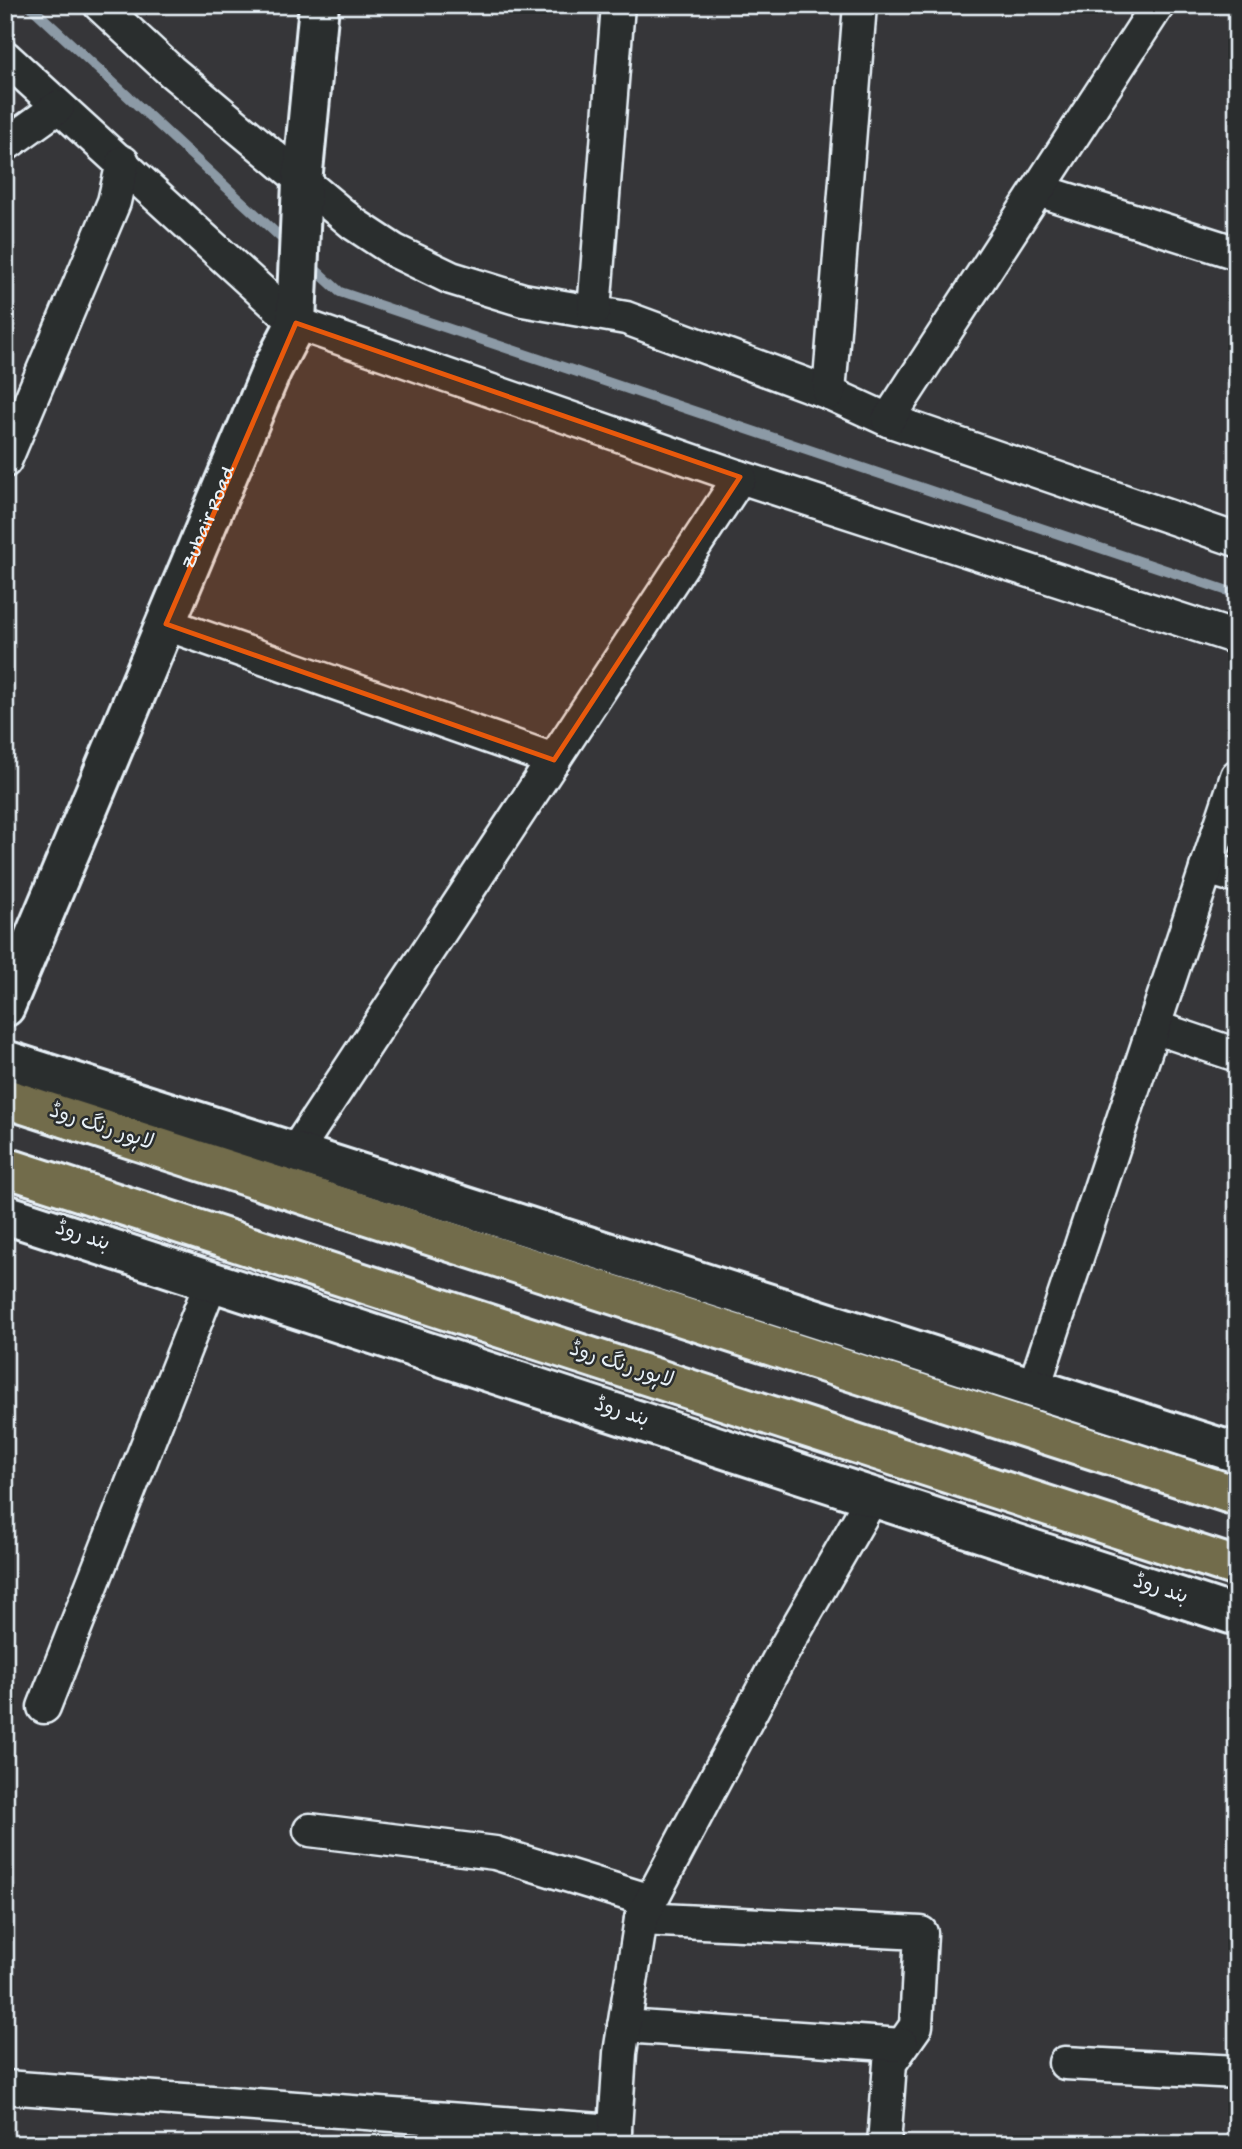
<svg xmlns="http://www.w3.org/2000/svg" width="1242" height="2149" font-family="'Gochi Hand','Playpen Sans Arabic',sans-serif">
<style>
.lines{fill:none;stroke-linecap:round;stroke-linejoin:round}
.stream{stroke:#8c9aa6;stroke-width:10}
.street-casing{stroke:#e8f1f8;stroke-width:37}
.secondary-casing{stroke:#e8f1f8;stroke-width:44}
.highway-casing{stroke:#e8f1f8;stroke-width:44}
.street{stroke:#2a2d2e;stroke-width:32}
.secondary{stroke:#2a2d2e;stroke-width:38}
.highway{stroke:#726c4b;stroke-width:38}
.marked{fill:#e8590c;fill-opacity:0.2;stroke:#e8590c;stroke-width:5;stroke-linejoin:round}
.labels{text-anchor:middle;dominant-baseline:central;stroke-width:5;stroke-linejoin:round;paint-order:stroke}
.street-label{font-size:21px;fill:#e8f1f8;stroke:#2a2d2e}
</style>
<rect width="100%" height="100%" fill="#363639"/>
<filter id="ink" filterUnits="userSpaceOnUse"><feTurbulence type="fractalNoise" baseFrequency=".0143" numOctaves="2"/><feDisplacementMap in="SourceGraphic" scale="14" xChannelSelector="R" yChannelSelector="G"/><feConvolveMatrix kernelMatrix="1 2 1 2 8 2 1 2 1" color-interpolation-filters="sRGB"/></filter>
<g filter="url(#ink)">
<g class="lines">
<!-- stream -->
<g class="stream">
<polyline points="29,5 290,246"/>
<polyline points="307,262 340,292 1237,594"/>
</g>
<!-- street casing -->
<g class="street-casing">
<g id="street">
<polyline points="100,5 171,71 354,224 395,251 451,278 523,300 626,318 829,393 888,420 1237,540"/>
<polyline points="5,57 296,323 740,477 1237,638"/>
<polyline points="5,145 58,107"/>
<polyline points="1038,190 1237,253"/>
<polyline points="594,311 618,5"/>
<polyline points="829,393 860,5"/>
<polyline points="888,420 1158,5"/>
<polyline points="5,461 114,202 123,162"/>
<polyline points="166,624 554,760"/>
<polyline points="1206,868 1237,877"/>
<polyline points="1154,1027 1237,1055"/>
<polyline points="296,1151 740,477"/>
<polyline points="1034,1387 1237,776"/>
<polyline points="44,1707 212,1280"/>
<polyline points="310,1830 495,1853 651,1901"/>
<polyline points="641,1919 921,1933 916,2026 890,2063 884,2144"/>
<polyline points="624,2026 902,2045"/>
<polyline points="1065,2063 1237,2072"/>
<polyline points="5,2087 615,2131"/>
<polyline points="614,2144 620,2053 641,1919 780,1657 873,1496"/>
</g>
</g>
<!-- secondary casing -->
<g class="secondary-casing">
<g id="secondary">
<path id="s1" d="M5,1007L272,369L296,323L302,182L319,5"/>
<polyline points="5,1060 1237,1453"/>
<polyline points="5,1214 1237,1616"/>
</g>
</g>
<!-- highway casing -->
<g class="highway-casing">
<g id="highway">
<polyline points="5,1098 1237,1496"/>
<polyline points="5,1167 1237,1567"/>
</g>
</g>
<!-- street -->
<use href="#street" class="street"/>
<!-- secondary -->
<use href="#secondary" class="secondary"/>
<!-- highway -->
<use href="#highway" class="highway"/>
</g>
</g>
<!-- marked area -->
<path class="marked" d="M296,323L740,477L554,760L166,624Z"/>
<g class="labels">
<!-- street labels -->
<g class="street-label">
<text stroke="none"><textPath href="#s1" startOffset="530">Zubair Road</textPath></text>
<text transform="translate(101 1129) rotate(18)">لاہور رنگ روڈ</text>
<text transform="translate(82 1238) rotate(18)">بند روڈ</text>
<text transform="translate(621 1367) rotate(18)">لاہور رنگ روڈ</text>
<text transform="translate(621 1414) rotate(18)">بند روڈ</text>
<text transform="translate(1160 1591) rotate(18)">بند روڈ</text>
</g>
</g>
<!-- margin -->
<rect width="1242" height="2149" fill="none" stroke="#2a2d2e" stroke-width="28"/>
<rect x="14" y="14" width="1214" height="2121" fill="none" stroke="#e8f1f8" stroke-width="2.5" filter="url(#ink)"/>
</svg>
